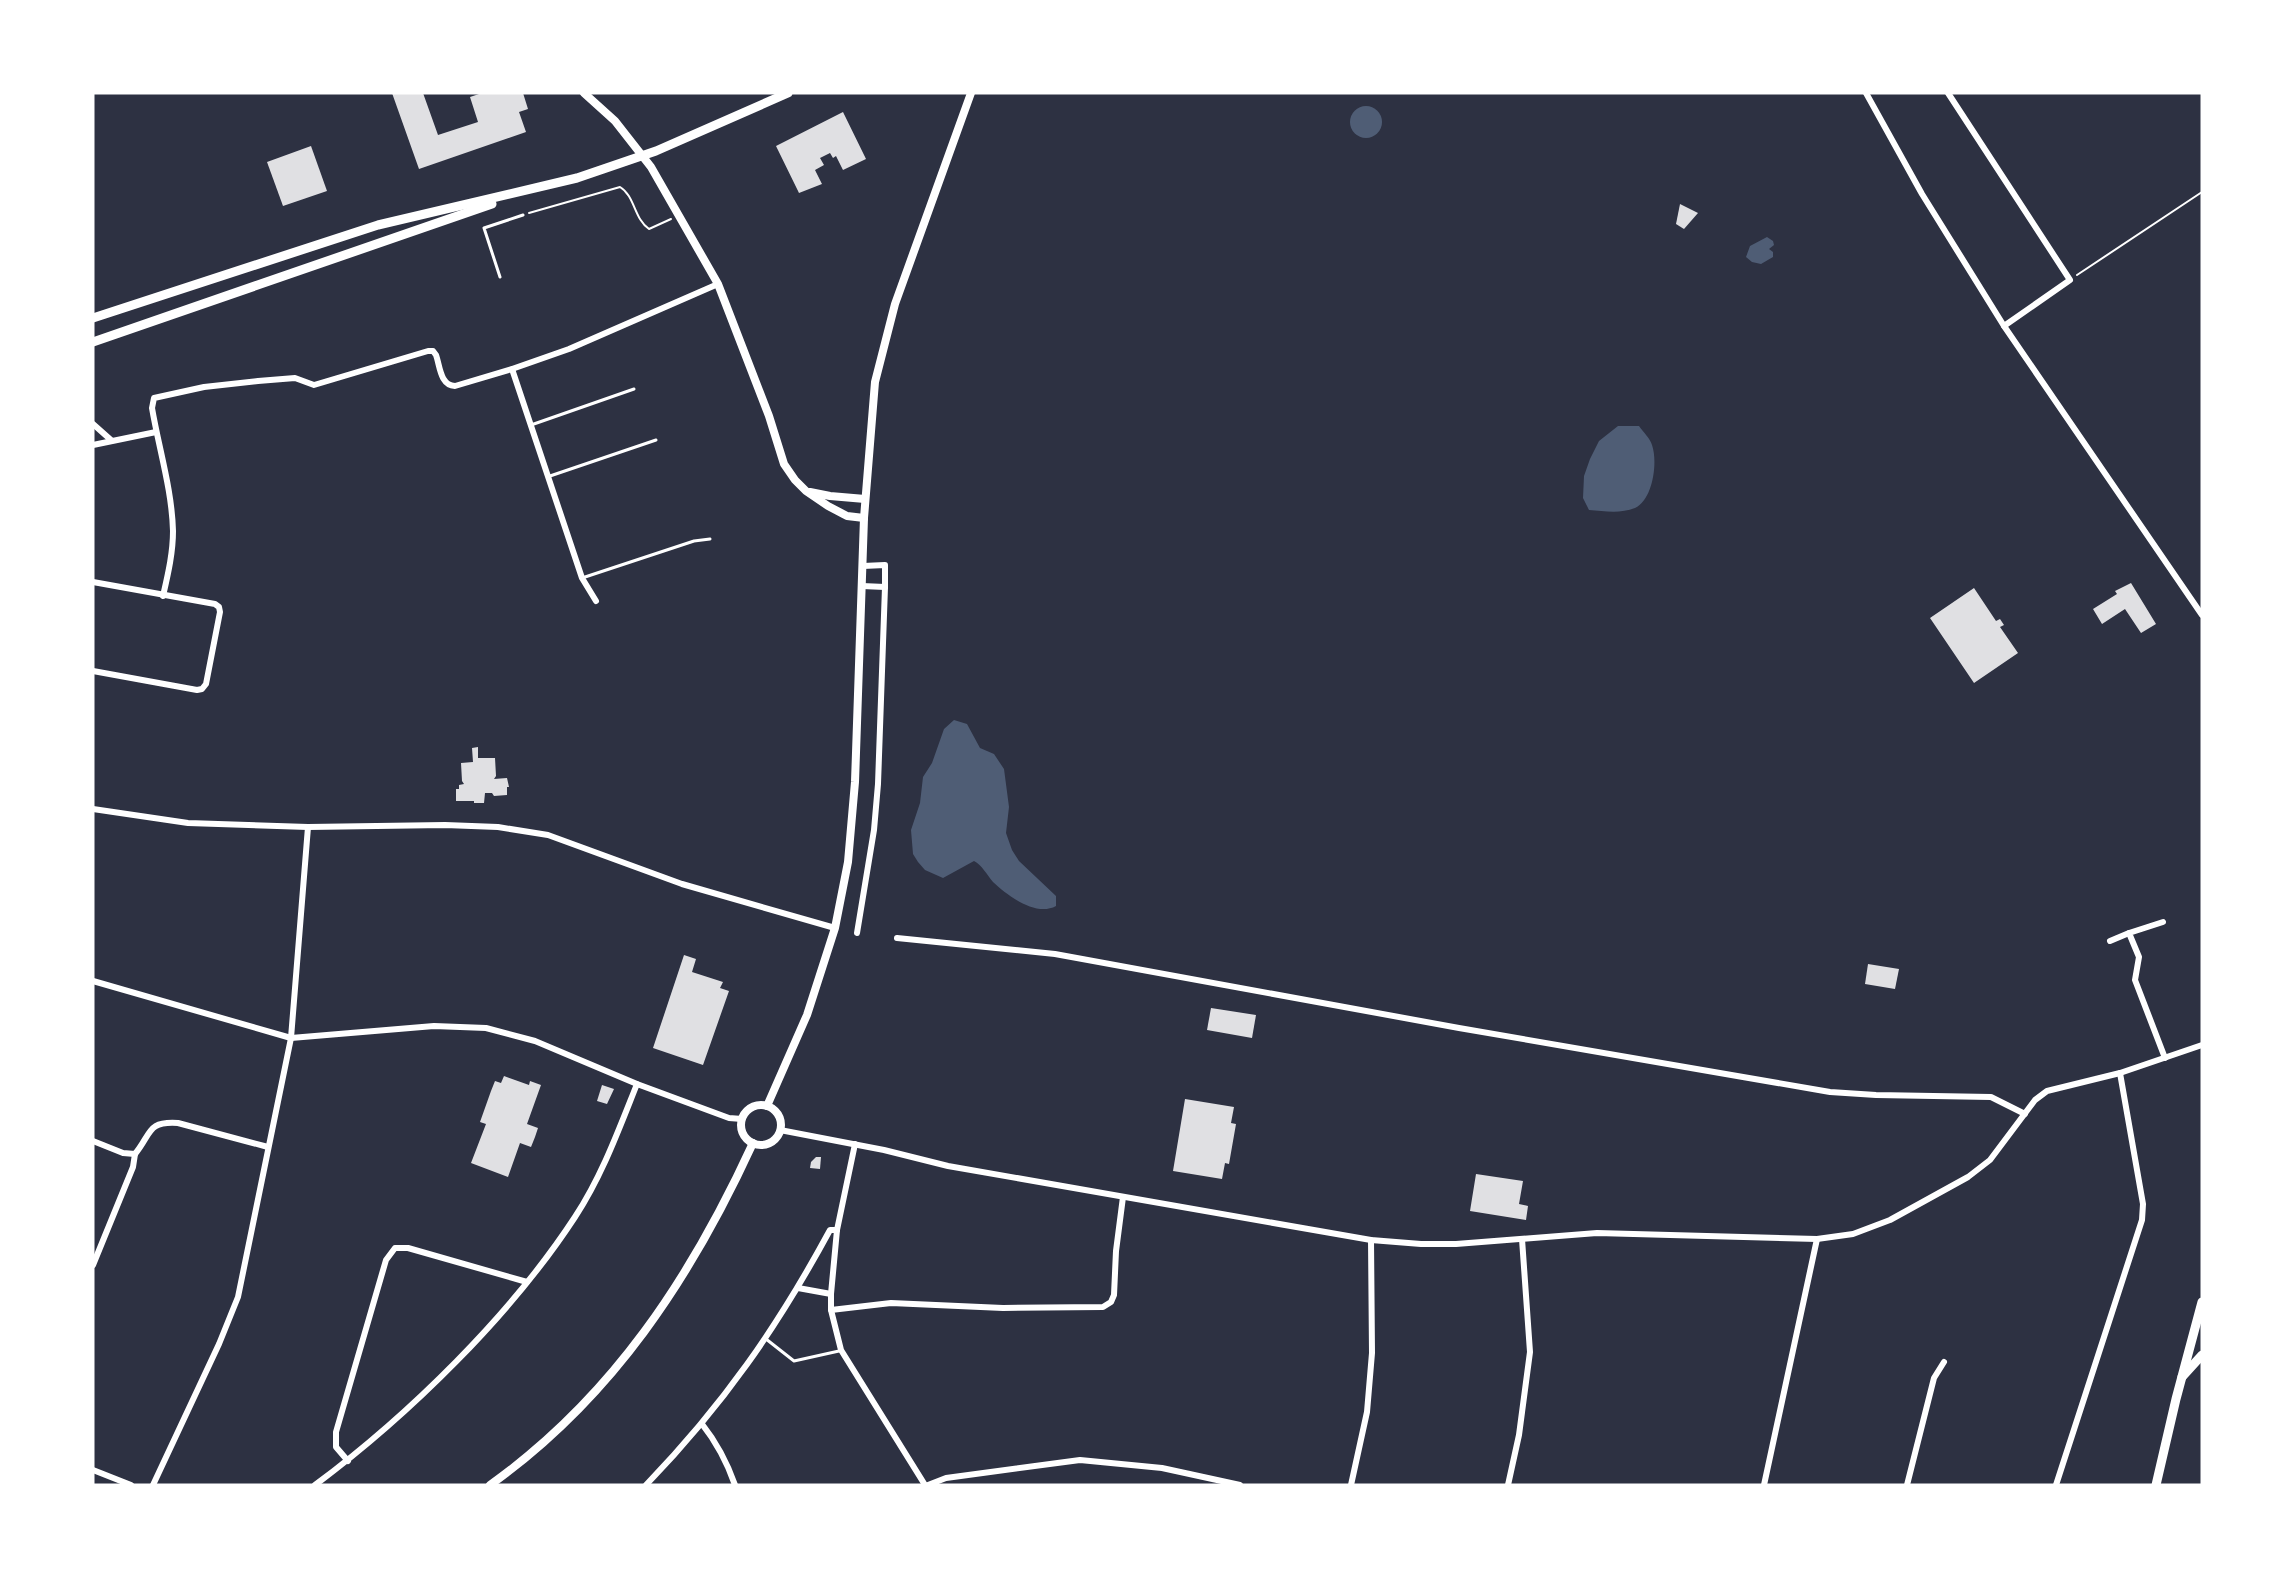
<svg xmlns="http://www.w3.org/2000/svg" width="2295" height="1578" font-family="'Varela Round',sans-serif">
<style>
.water{fill:#4f5d75}
.building{fill:#e0e0e3}
.lines{fill:none;stroke-linecap:round;stroke-linejoin:round}
.path{stroke:#fff;stroke-width:2}
.service{stroke:#fff;stroke-width:3}
.minor{stroke:#fff;stroke-width:6}
.tertiary{stroke:#fff;stroke-width:8}
.secondary{stroke:#fff;stroke-width:9}
</style>
<rect width="100%" height="100%" fill="#2d3142"/>
<!-- water -->
<g class="water">
<circle cx="1366" cy="122" r="16"/>
<polygon points="1767,237 1773,241 1774,245 1769,249 1773,252 1773,257 1761,264 1752,262 1746,257 1750,246"/>
<path d="M1618,426H1639C1643,432 1650,438 1652,445C1658,462 1653,500 1635,508C1620,514 1604,511 1589,510L1583,498L1584,476L1590,459L1599,441Z"/>
<path d="M954,720L967,724L980,748L994,754L1004,769L1009,807L1006,833L1012,850L1019,861L1056,896V906C1036,917 1008,896 993,882C987,875 982,865 974,861L943,878L925,870L918,862L913,854L911,830L920,803L923,777L932,763L944,729Z"/>
</g>
<!-- building -->
<g class="building">
<polygon points="392,93 423,93 438,135 478,122 470,97 482,93 523,93 528,109 519,112 526,132 419,169"/>
<polygon points="843,112 866,159 843,170 836,156 833,158 830,153 820,158 824,165 815,170 822,184 799,193 776,146"/>
<polygon points="311,146 327,191 283,206 267,162"/>
<polygon points="1680,204 1698,213 1684,229 1676,224"/>
<polygon points="2131,583 2156,624 2141,633 2125,609 2102,624 2093,609 2117,594 2115,591"/>
<polygon points="1974,588 1996,621 2000,619 2004,625 2000,627 2018,653 1974,683 1930,618"/>
<polygon points="478,747 478,758 495,758 496,776 494,779 507,778 509,787 507,787 507,795 494,796 492,793 485,793 484,803 474,803 474,801 456,801 456,789 459,789 459,785 464,784 462,781 461,763 473,762 472,748"/>
<polygon points="684,955 696,959 692,972 723,982 720,988 729,991 703,1065 653,1048"/>
<polygon points="1868,964 1899,969 1895,989 1865,984"/>
<polygon points="1211,1008 1256,1015 1252,1038 1207,1030"/>
<polygon points="504,1076 529,1085 530,1081 541,1085 527,1124 538,1128 535,1137 531,1147 520,1143 508,1177 471,1163 486,1124 480,1122 491,1091 495,1081 501,1083"/>
<polygon points="602,1085 614,1089 607,1104 597,1101"/>
<polygon points="1185,1099 1234,1107 1231,1123 1236,1124 1229,1164 1225,1163 1222,1179 1173,1171"/>
<polygon points="816,1157 821,1157 820,1169 810,1168 811,1162"/>
<polygon points="1476,1174 1523,1181 1519,1204 1528,1206 1526,1220 1470,1211"/>
</g>
<g class="lines">
<!-- path -->
<g class="path">
<path d="M529,213L620,187C635,196 634,219 649,229L671,219"/>
<polyline points="2077,275 2202,192"/>
</g>
<!-- service -->
<g class="service">
<polyline points="500,277 484,228 523,215"/>
<polyline points="531,425 634,389"/>
<polyline points="550,476 656,440"/>
<polyline points="582,578 694,541 710,539"/>
<polyline points="766,1339 794,1361 839,1351"/>
</g>
<!-- minor -->
<g class="minor">
<polyline points="1866,93 1922,194 2004,326 2202,615"/>
<polyline points="1948,93 2070,280 2004,326"/>
<polyline points="512,369 582,578 596,601"/>
<polyline points="93,424 111,440"/>
<polyline points="93,445 156,432"/>
<polyline points="93,582 215,604 219,607 220,612 206,684 202,689 197,690 93,671"/>
<polyline points="862,586 885,587"/>
<path d="M163,596C168,574 173,553 173,531C172,490 159,449 152,408L154,398L204,387L258,381L295,378L314,385L428,351H433L436,355C440,366 440,385 455,386L512,369L569,349L718,284"/>
<polyline points="93,809 188,823 308,827 445,825 498,827 548,835 682,884 835,928"/>
<polyline points="2163,922 2129,933 2139,957 2135,980 2165,1058"/>
<polyline points="857,933 874,830 878,784 885,587 885,565 863,566"/>
<polyline points="897,938 1055,954 1459,1028 1830,1092 1876,1095 1991,1097 2025,1114"/>
<polyline points="2110,941 2129,933"/>
<polyline points="93,981 291,1038 434,1026 486,1028 535,1041 637,1084 729,1118 742,1119"/>
<polyline points="780,1130 884,1150 948,1166 1371,1240 1421,1244 1456,1244 1597,1233 1817,1239 1853,1234 1890,1220 1968,1177 1990,1160 2035,1100 2047,1091 2120,1073 2202,1045"/>
<path d="M93,1141L123,1153L135,1154C152,1133 147,1121 178,1123L268,1147"/>
<polyline points="855,1144 837,1230 831,1294 831,1310 841,1350 925,1485"/>
<polyline points="93,1265 133,1167 135,1154"/>
<polyline points="798,1288 831,1294"/>
<polyline points="831,1310 891,1303 1003,1308 1103,1307 1111,1302 1114,1295 1116,1251 1123,1197"/>
<path d="M702,1424C717,1443 727,1462 735,1485"/>
<polyline points="348,1461 336,1447 336,1432 386,1260 395,1248 408,1248 527,1282"/>
<polyline points="93,1470 131,1485"/>
<polyline points="153,1485 219,1344 238,1297 291,1038 308,827"/>
<path d="M315,1485C409,1415 511,1315 575,1217C602,1176 619,1129 637,1084"/>
<path d="M646,1485C723,1405 777,1328 830,1230H837"/>
<polyline points="928,1485 946,1478 1080,1460 1162,1468 1240,1485"/>
<polyline points="1351,1485 1367,1412 1372,1353 1371,1240"/>
<polyline points="1508,1485 1519,1435 1530,1352 1522,1239"/>
<polyline points="1764,1485 1817,1239"/>
<polyline points="1907,1485 1934,1378 1944,1362"/>
<polyline points="2056,1485 2142,1220 2143,1204 2120,1073"/>
</g>
<!-- tertiary -->
<g class="tertiary">
<polyline points="584,93 615,121 651,167 718,284 769,416 784,464 795,480 806,491 828,506 847,516 864,518"/>
<polyline points="810,492 830,496 865,499"/>
<circle cx="761" cy="1125" r="20"/>
<polyline points="767,1106 807,1015 835,928 848,862 855,782 864,518 875,382 895,304 971,93"/>
<path d="M490,1485C612,1398 691,1278 753,1143"/>
</g>
<!-- secondary -->
<g class="secondary">
<polyline points="93,318 378,225 577,178 656,151 788,93"/>
<polyline points="93,342 492,204"/>
<polyline points="2182,1377 2202,1355"/>
<polyline points="2156,1485 2176,1399 2202,1302"/>
</g>
</g>
<!-- border -->
<rect width="2295" height="1578" fill="none" stroke="#ffffff" stroke-width="189"/>
</svg>
